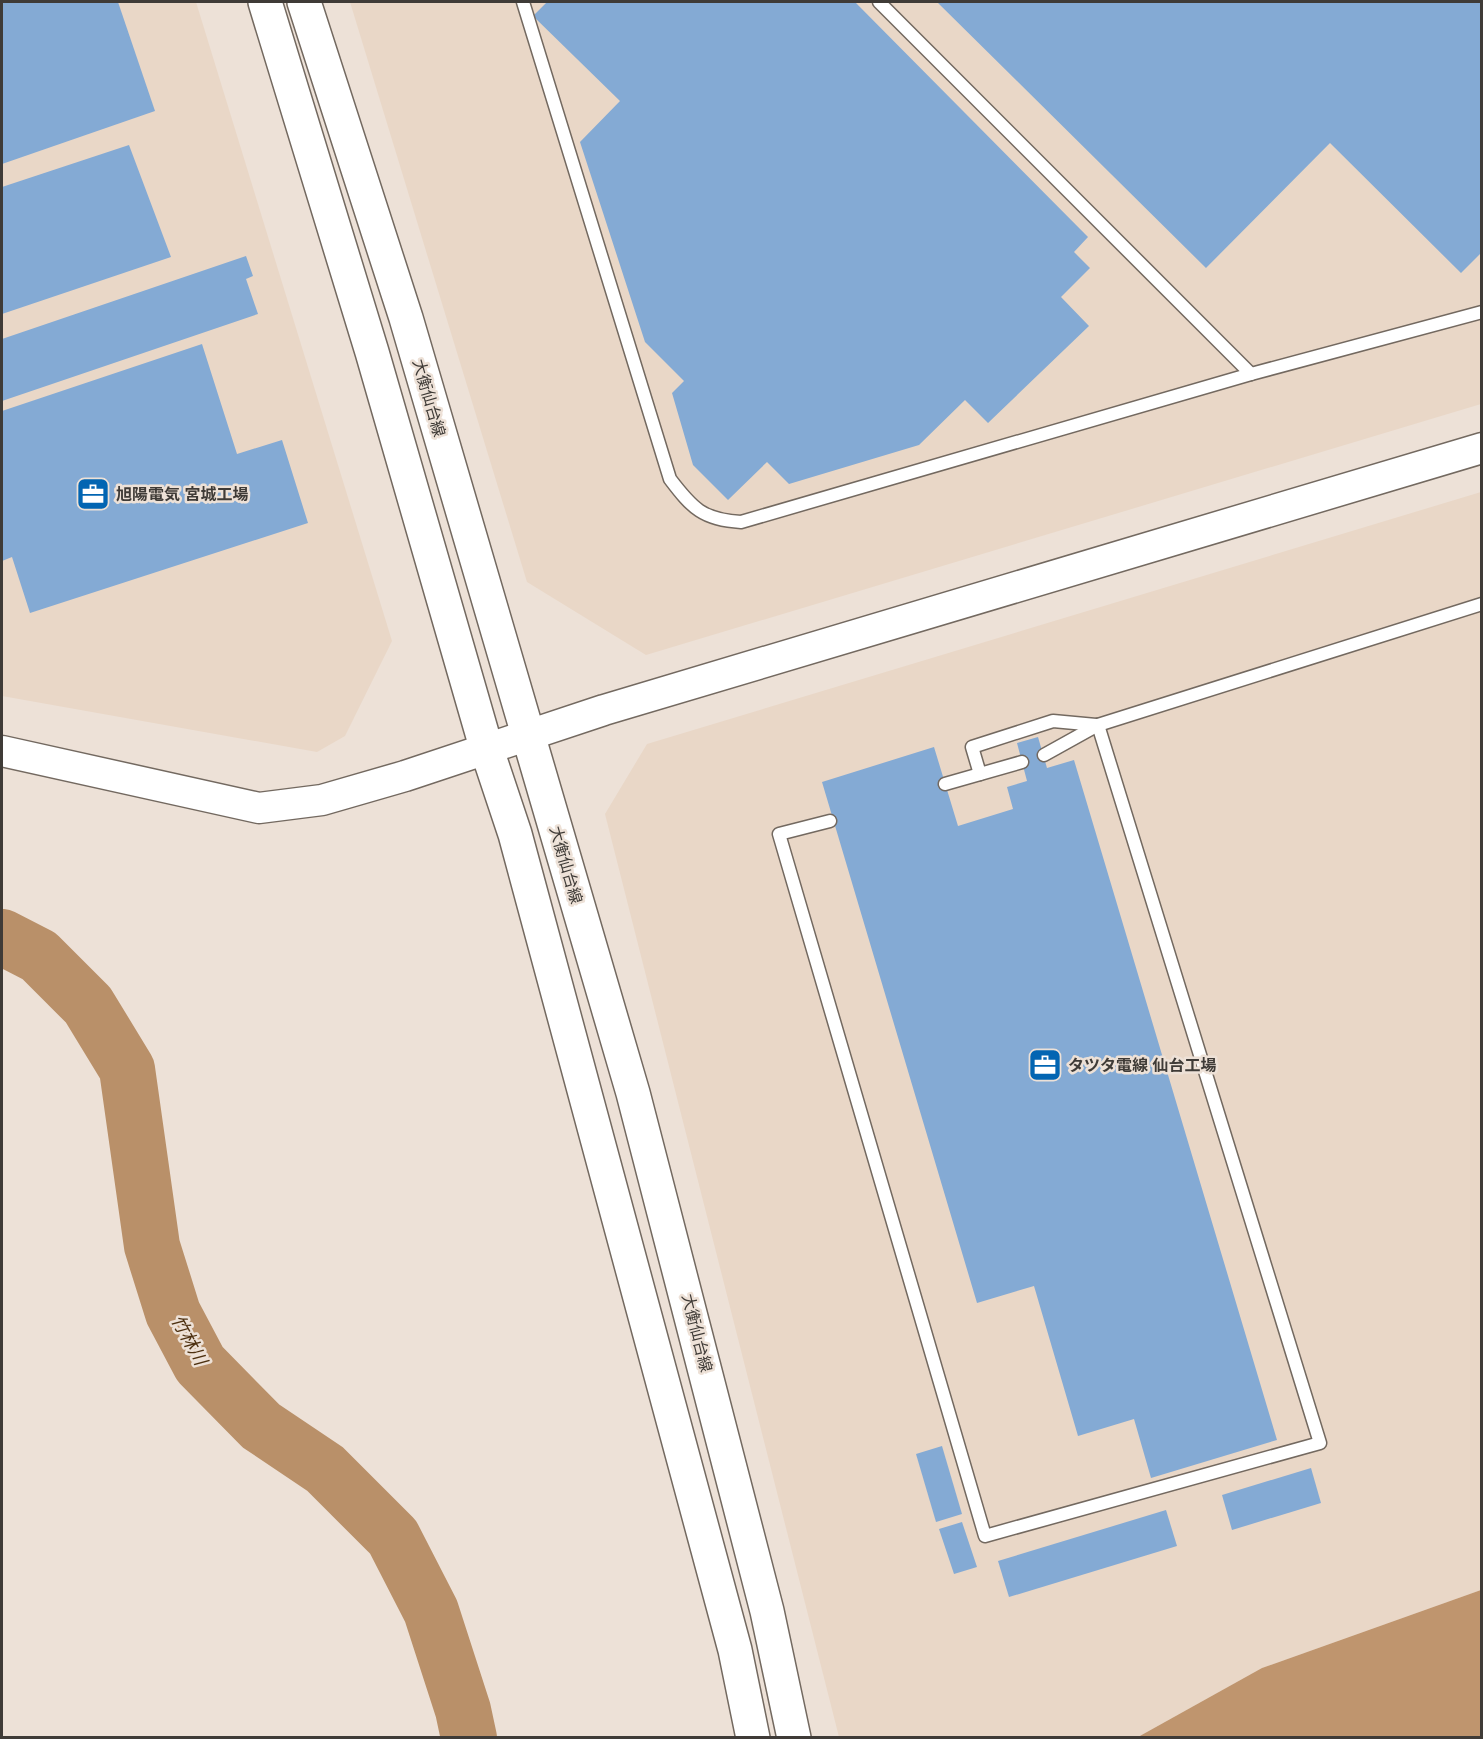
<svg xmlns="http://www.w3.org/2000/svg" width="1483" height="1739" font-family="Arial,'Noto Sans JP',sans-serif">
<style>
.built{fill:#e9d7c7}
.forest{fill:#bf956e}
.lines{fill:none;stroke-linecap:round;stroke-linejoin:round}
.river{stroke:#b99069;stroke-width:56}
.building{fill:#84aad4}
.service-casing{stroke:#736960;stroke-width:15}
.tertiary-casing{stroke:#736960;stroke-width:33}
.secondary-casing{stroke:#736960;stroke-width:36}
.service{stroke:#fff;stroke-width:12}
.tertiary{stroke:#fff;stroke-width:30}
.secondary{stroke:#fff;stroke-width:33}
.labels{text-anchor:middle;dominant-baseline:central;stroke-width:5;stroke-linejoin:round;paint-order:stroke}
.street-label{font-size:16px;fill:#3f3b37;stroke:#ede1d7}
.poi-label{font-size:16px;font-weight:bold;fill:#3f3b37;stroke:#ede1d7;text-anchor:start}
.water-label{font-size:18px;font-style:italic;fill:#4d3010;stroke:#ede1d7}
</style>
<rect width="100%" height="100%" fill="#ede1d7"/>
<!-- built -->
<g class="built">
<polygon points="2,2 196,2 392,641 345,736 317,752 2,696"/>
<polygon points="350,2 1481,2 1481,404 646,655 527,582"/>
<polygon points="1481,492 1481,1590 1262,1668 1138,1737 839,1737 605,814 647,744"/>
</g>
<!-- forest -->
<polygon class="forest" points="1481,1590 1481,1737 1138,1737 1262,1668"/>
<g class="lines">
<!-- river -->
<polyline class="river" points="2,937 39,956 88,1005 127,1069 152,1246 173,1313 200,1364 261,1426 325,1469 393,1537 431,1611 463,1710 469,1738"/>
</g>
<!-- building -->
<g class="building">
<polygon points="2,2 118,2 155,111 2,164"/>
<polygon points="547,2 855,2 1088,237 1074,252 1090,268 1061,297 1089,326 988,423 965,400 919,445 789,484 767,462 728,500 693,465 672,393 684,381 645,342 580,142 620,101 533,16"/>
<polygon points="937,2 1482,2 1482,252 1461,273 1330,143 1206,268"/>
<polygon points="129,145 171,257 2,314 2,187"/>
<polygon points="246,256 253,276 246,279 258,314 2,401 2,339"/>
<polygon points="202,344 237,454 282,440 308,523 30,613 12,557 2,561 2,411"/>
<polygon points="1038,737 1047,768 1074,760 1277,1440 1151,1478 1134,1419 1078,1436 1034,1286 977,1303 822,782 934,747 958,826 1013,809 1007,787 1027,781 1017,743"/>
<polygon points="942,1446 962,1514 936,1522 916,1454"/>
<polygon points="1311,1468 1321,1503 1232,1530 1222,1495"/>
<polygon points="1166,1510 1177,1546 1009,1597 998,1561"/>
<polygon points="962,1522 977,1567 954,1574 939,1529"/>
</g>
<g class="lines">
<!-- service casing -->
<g class="service-casing">
<g id="service">
<path d="M523,2L670,479C692,508 703,520 741,522L1251,374"/>
<polyline points="879,2 1251,374 1482,312"/>
<polyline points="1044,755 1098,725 1482,604"/>
<polyline points="980,774 972,747 1053,721 1096,725"/>
<polyline points="945,784 1022,762"/>
<polyline points="830,821 779,834 985,1536 1320,1443 1098,725"/>
</g>
</g>
<!-- tertiary casing -->
<g class="tertiary-casing">
<polyline id="tertiary" points="2,751 259,808 322,800 405,776 604,710 1482,448"/>
</g>
<!-- secondary casing -->
<g class="secondary-casing">
<g id="secondary">
<polyline points="265,2 372,352 486,747 515,834 735,1650 753,1738"/>
<polyline points="304,2 406,318 633,1093 767,1611 794,1738"/>
</g>
</g>
<!-- service -->
<use href="#service" class="service"/>
<!-- tertiary -->
<use href="#tertiary" class="tertiary"/>
<!-- secondary -->
<use href="#secondary" class="secondary"/>
</g>
<!-- icons -->
<defs>
<g id="office-square" transform="scale(1.725)"><rect x="-9" y="-9" width="18" height="18" rx="4" fill="#0265b2" stroke="#ede1d7"/><path d="M-6-3h4V-5.5h4V-3h4V5H-6ZM-1-4.5V-3h2v-1.5ZM-6 0V1H6V0Z" fill="#fff"/></g>
</defs>
<g fill-rule="evenodd">
<use href="#office-square" x="93" y="494"/>
<use href="#office-square" x="1045" y="1065"/>
</g>
<g class="labels">
<!-- street labels -->
<g class="street-label">
<text transform="translate(429 398) rotate(74)">大衡仙台線</text>
<text transform="translate(566 865) rotate(74)">大衡仙台線</text>
<text transform="translate(697 1333) rotate(76)">大衡仙台線</text>
</g>
<!-- poi labels -->
<g class="poi-label">
<text x="116" y="494">旭陽電気 宮城工場</text>
<text x="1068" y="1065">タツタ電線 仙台工場</text>
</g>
<!-- water labels -->
<g class="water-label">
<text transform="translate(189 1340) rotate(61)">竹林川</text>
</g>
</g>
<!-- border -->
<rect width="1483" height="1739" fill="none" stroke="#3f3b37" stroke-width="6"/>
</svg>
